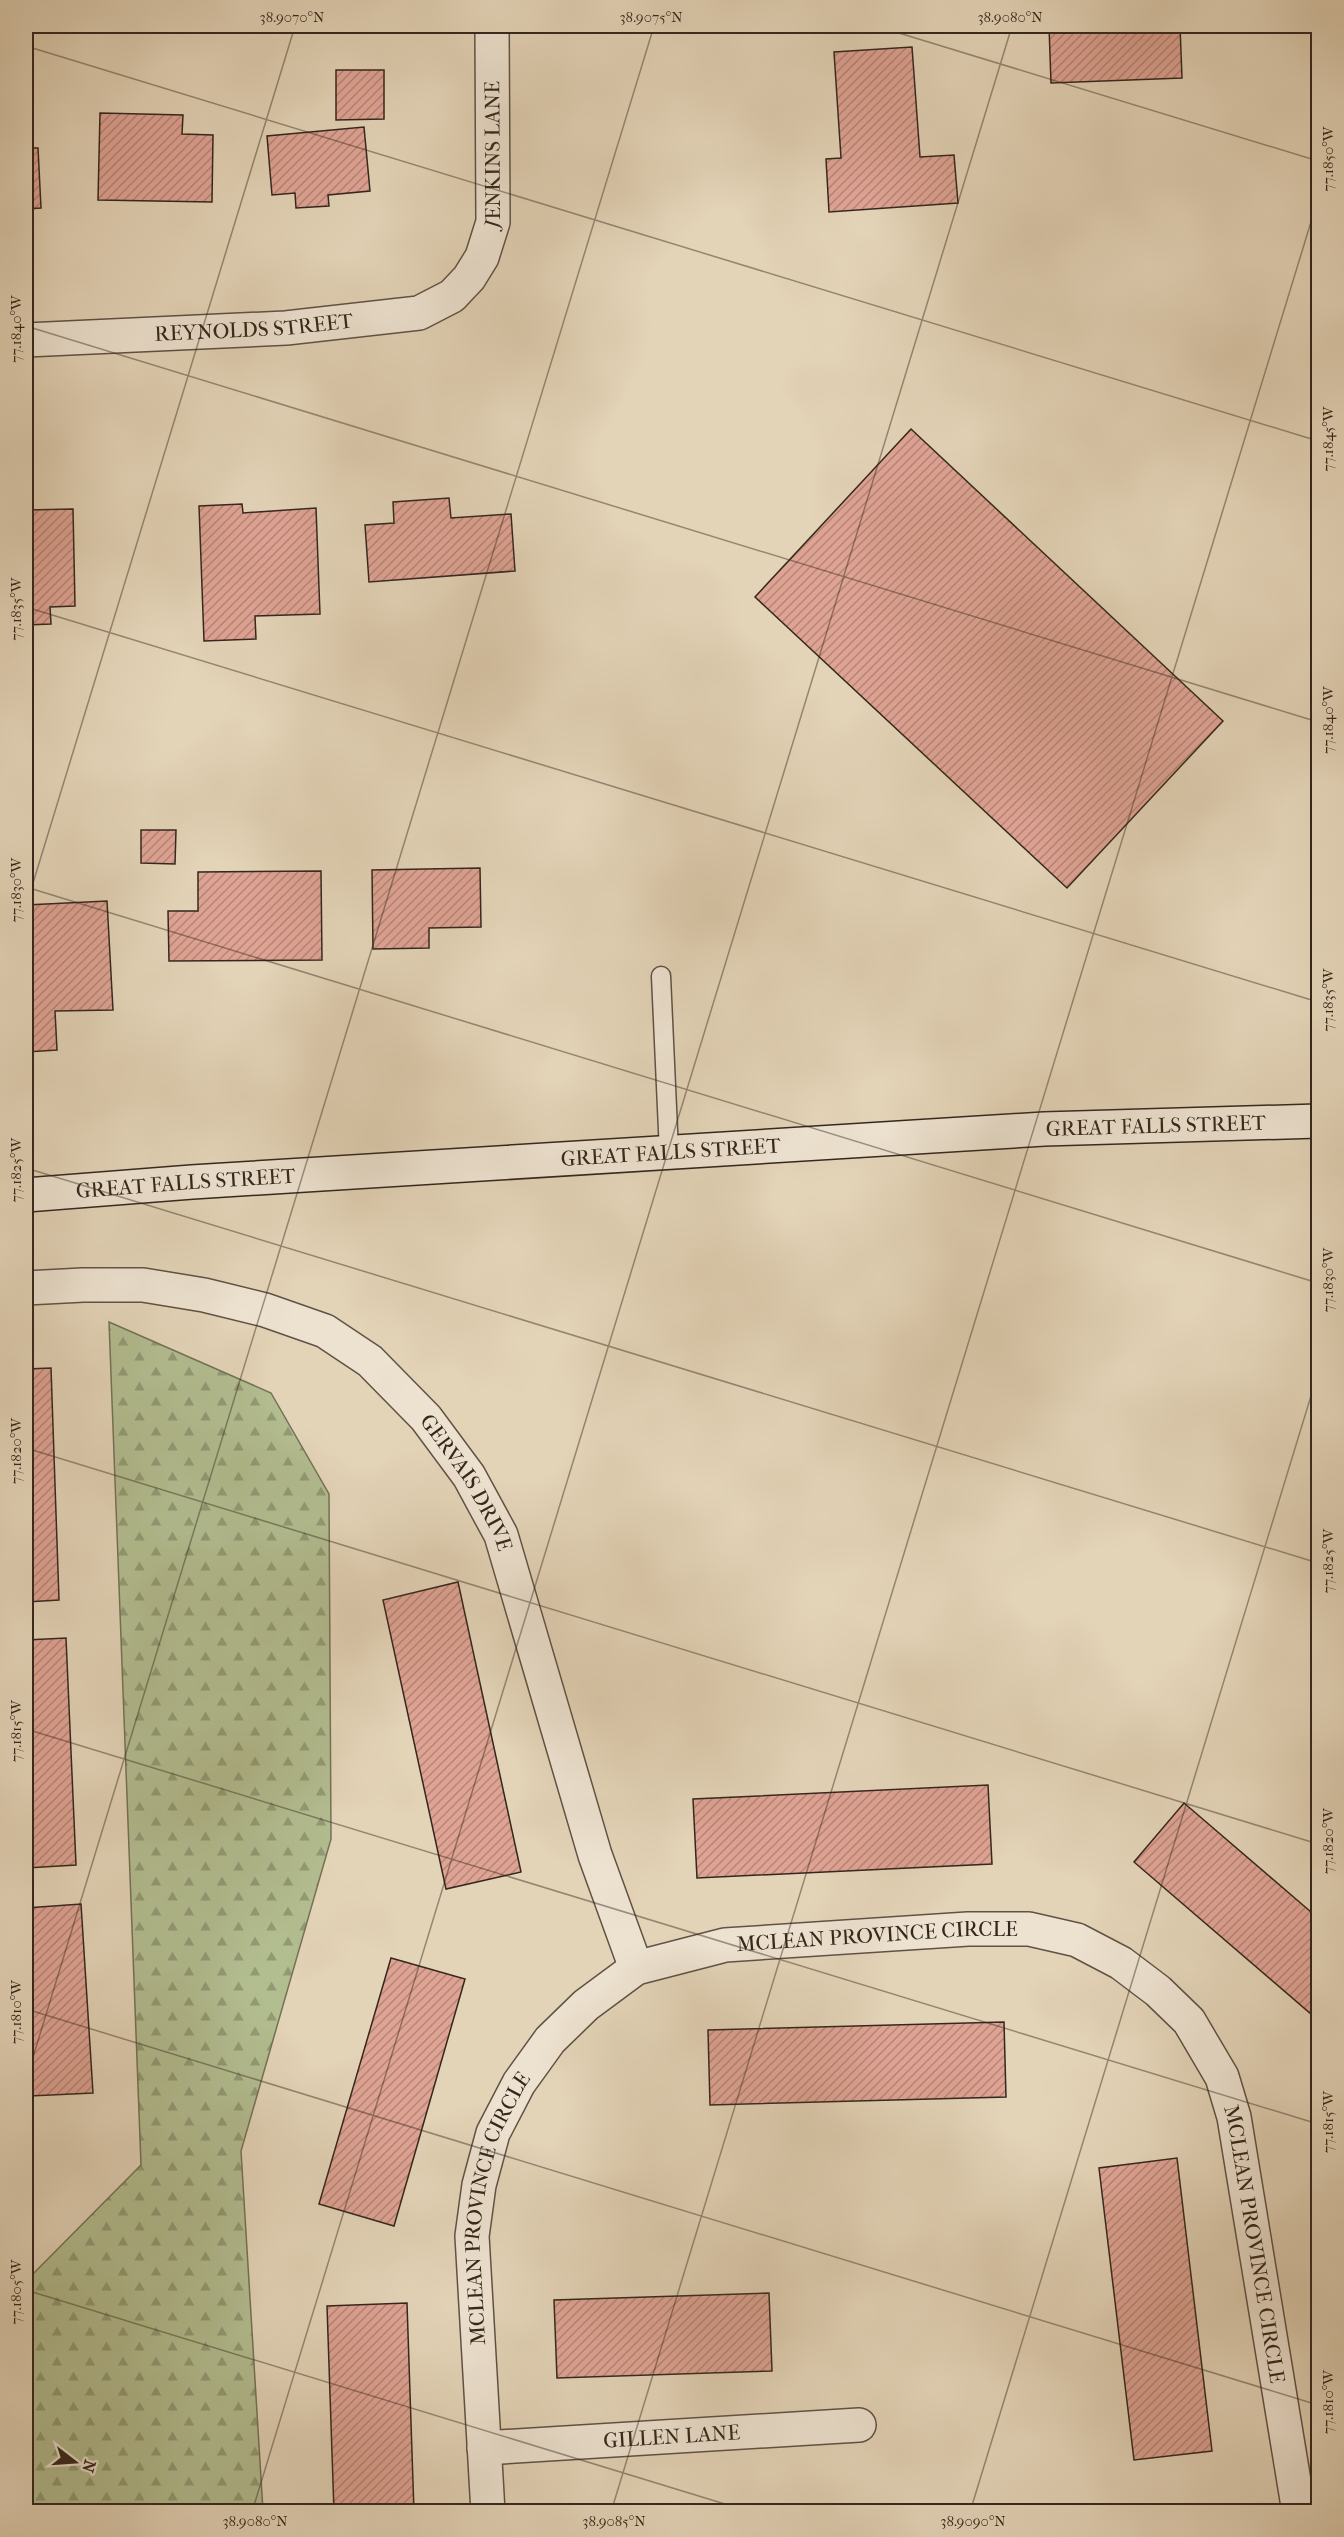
<svg xmlns="http://www.w3.org/2000/svg" width="1344" height="2537" font-family="'IM FELL French Canon',serif">
<style>
.forest{fill:url(#forest-firs);stroke:#737256;stroke-width:1.5}
.building{fill:url(#building-hatch);stroke:#34271d;stroke-width:1.5}
.lines{fill:none;stroke-linecap:round;stroke-linejoin:round}
.lane-casing{stroke:#605244;stroke-width:21}
.street-casing{stroke:#605244;stroke-width:36}
.secondary-casing{stroke:#34271d;stroke-width:36}
.lane{stroke:#ede2d0;stroke-width:18}
.street{stroke:#ede2d0;stroke-width:33}
.secondary{stroke:#ede2d0;stroke-width:33}
.ticks{fill:none;stroke:#34271d;stroke-width:1.5;stroke-opacity:0.45}
.labels{text-anchor:middle;dominant-baseline:central;stroke-width:4.5;stroke-linejoin:round;paint-order:stroke}
.street-label{font-size:21px;fill:#34271d;stroke:#ede2d0}
.neatline{fill:none;stroke:#34271d;stroke-width:2}
.ticks-label{font-size:15px;text-anchor:middle;fill:#34271d}
</style>
<defs>
<pattern id="forest-firs" width="22" height="20" patternUnits="userSpaceOnUse" patternTransform="scale(1.5)"><rect width="22" height="20" fill="#b2bd90"/><path d="M5 1l3.5 6h-7zM16 11l3.5 6h-7z" fill="#929a75"/></pattern>
<pattern id="building-hatch" width="6" height="6" patternUnits="userSpaceOnUse" patternTransform="scale(1.5)"><rect width="6" height="6" fill="#dfa394"/><path d="M-1 1l2-2M0 6l6-6M5 7l2-2" fill="none" stroke="#b68578"/></pattern>
</defs>
<rect width="100%" height="100%" fill="#e3d3b7"/>
<filter id="stains"><feTurbulence type="fractalNoise" baseFrequency=".00333" numOctaves="4"/><feColorMatrix values="0 0 0 0 .2 0 0 0 0 .09 0 0 0 0 .02 0 0 0 .5 -.17"/></filter>
<radialGradient id="worn" r=".72"><stop offset=".6" stop-color="#630" stop-opacity="0"/><stop offset="1" stop-color="#630" stop-opacity=".3"/></radialGradient>
<!-- forest -->
<polygon class="forest" points="109,1322 271,1393 329,1494 331,1839 241,2151 263,2511 26,2511 26,2281 141,2165"/>
<!-- building -->
<g class="building">
<polygon points="1049,26 1180,26 1182,78 1051,83"/>
<polygon points="912,47 920,157 954,155 958,203 829,212 826,159 841,158 834,52"/>
<polygon points="336,70 384,70 384,119 336,120"/>
<polygon points="100,113 183,115 182,134 213,135 212,202 98,200"/>
<polygon points="364,127 370,191 328,195 329,206 296,208 295,193 272,195 267,136"/>
<polygon points="26,148 38,148 41,208 26,209"/>
<polygon points="911,429 1223,721 1067,888 755,597"/>
<polygon points="449,498 451,518 511,514 515,571 369,582 365,525 394,523 393,502"/>
<polygon points="242,504 243,513 316,508 320,614 255,616 256,639 204,641 199,506"/>
<polygon points="73,509 75,606 50,607 51,624 26,625 26,510"/>
<polygon points="141,830 176,830 175,864 141,863"/>
<polygon points="480,868 481,927 429,928 429,948 373,949 372,870"/>
<polygon points="321,871 322,960 169,961 168,911 198,911 198,872"/>
<polygon points="107,901 113,1010 55,1011 57,1050 26,1052 26,905"/>
<polygon points="51,1368 59,1600 26,1602 26,1369"/>
<polygon points="458,1582 521,1872 446,1889 383,1600"/>
<polygon points="66,1638 76,1865 26,1868 26,1640"/>
<polygon points="988,1785 992,1864 697,1878 693,1799"/>
<polygon points="1184,1803 1318,1918 1318,2020 1134,1862"/>
<polygon points="81,1904 93,2093 30,2096 26,2031 26,1908"/>
<polygon points="391,1958 465,1979 394,2226 319,2204"/>
<polygon points="1004,2022 1006,2097 710,2105 708,2030"/>
<polygon points="1177,2158 1212,2451 1134,2460 1099,2168"/>
<polygon points="769,2293 772,2371 557,2378 554,2300"/>
<polygon points="407,2303 414,2512 334,2512 327,2306"/>
</g>
<g class="lines">
<!-- lane casing -->
<g class="lane-casing">
<polyline id="lane" points="661,976 669,1152"/>
</g>
<!-- street casing -->
<g class="street-casing">
<g id="street">
<path id="s1" d="M26,340L286,328L419,313L452,296L469,278L482,257L493,222L492,26"/>
<path id="s2" d="M26,1288L83,1285H143L204,1295L265,1310L325,1331L370,1361L426,1418L469,1476L501,1535L595,1855L636,1968"/>
<path id="s3" d="M484,2448L859,2425"/>
<path id="s4" d="M488,2512L472,2236L479,2185L493,2133L519,2083L550,2040L586,2005L636,1968L725,1945L968,1929H1029L1077,1940L1121,1963L1158,1991L1189,2021L1222,2077L1234,2117L1299,2512"/>
</g>
</g>
<!-- secondary casing -->
<g class="secondary-casing">
<g id="secondary">
<path id="s5" d="M26,1195L192,1182L1044,1129L1318,1121"/>
</g>
</g>
<!-- lane -->
<use href="#lane" class="lane"/>
<!-- street -->
<use href="#street" class="street"/>
<!-- secondary -->
<use href="#secondary" class="secondary"/>
</g>
<!-- ticks -->
<path class="ticks" d="M876,26L1318,161M26,46L1318,441M26,326L1318,722M26,607L1318,1002M26,887L1318,1283M26,906L295,26M26,1168L1318,1563M26,1448L1318,1844M26,1729L1318,2124M26,2009L1318,2405M26,2080L654,26M26,2290L751,2512M252,2512L1012,26M611,2512L1318,199M970,2512L1318,1373"/>
<g class="labels">
<!-- street labels -->
<g class="street-label">
<text stroke="none"><textPath href="#s1" startOffset="585">JENKINS LANE</textPath></text>
<text stroke="none"><textPath href="#s1" startOffset="228">REYNOLDS STREET</textPath></text>
<text stroke="none"><textPath href="#s5" startOffset="1132">GREAT FALLS STREET</textPath></text>
<text stroke="none"><textPath href="#s5" startOffset="646">GREAT FALLS STREET</textPath></text>
<text stroke="none"><textPath href="#s5" startOffset="160">GREAT FALLS STREET</textPath></text>
<text stroke="none"><textPath href="#s2" startOffset="516">GERVAIS DRIVE</textPath></text>
<text stroke="none"><textPath href="#s4" startOffset="848">MCLEAN PROVINCE CIRCLE</textPath></text>
<text stroke="none"><textPath href="#s4" startOffset="308">MCLEAN PROVINCE CIRCLE</textPath></text>
<text stroke="none"><textPath href="#s4" startOffset="1424">MCLEAN PROVINCE CIRCLE</textPath></text>
<text stroke="none"><textPath href="#s3" startOffset="188">GILLEN LANE</textPath></text>
</g>
</g>
<!-- margin -->
<rect width="1344" height="2537" fill="none" stroke="#e3d3b7" stroke-width="66"/>
<!-- north arrow -->
<g transform="translate(75 2462) rotate(107)" stroke="#ede2d0" stroke-width="4.5" paint-order="stroke">
<path d="M0-4.5L10 22L0 15L-10 22Z" fill="#34271d"/>
<text y="-9" font-size="16" font-weight="bold" text-anchor="middle" fill="#34271d">N</text>
</g>
<rect x="33" y="33" width="1278" height="2471" class="neatline"/>
<g class="ticks-label">
<text x="292" y="22">38.9070°N</text>
<text x="651" y="22">38.9075°N</text>
<text x="1010" y="22">38.9080°N</text>
<text transform="translate(1328 159) rotate(-90)" y="5">77.1850°W</text>
<text transform="translate(16 329) rotate(-90)" y="5">77.1840°W</text>
<text transform="translate(1328 439) rotate(-90)" y="5">77.1845°W</text>
<text transform="translate(16 609) rotate(-90)" y="5">77.1835°W</text>
<text transform="translate(1328 720) rotate(-90)" y="5">77.1840°W</text>
<text transform="translate(16 890) rotate(-90)" y="5">77.1830°W</text>
<text transform="translate(1328 1000) rotate(-90)" y="5">77.1835°W</text>
<text transform="translate(16 1170) rotate(-90)" y="5">77.1825°W</text>
<text transform="translate(1328 1280) rotate(-90)" y="5">77.1830°W</text>
<text transform="translate(16 1451) rotate(-90)" y="5">77.1820°W</text>
<text transform="translate(1328 1561) rotate(-90)" y="5">77.1825°W</text>
<text transform="translate(16 1731) rotate(-90)" y="5">77.1815°W</text>
<text transform="translate(1328 1841) rotate(-90)" y="5">77.1820°W</text>
<text transform="translate(16 2012) rotate(-90)" y="5">77.1810°W</text>
<text transform="translate(1328 2122) rotate(-90)" y="5">77.1815°W</text>
<text transform="translate(16 2292) rotate(-90)" y="5">77.1805°W</text>
<text transform="translate(1328 2402) rotate(-90)" y="5">77.1810°W</text>
<text x="255" y="2526">38.9080°N</text>
<text x="614" y="2526">38.9085°N</text>
<text x="973" y="2526">38.9090°N</text>
</g>
<rect width="100%" height="100%" filter="url(#stains)"/>
<rect width="100%" height="100%" fill="url(#worn)"/>
</svg>
